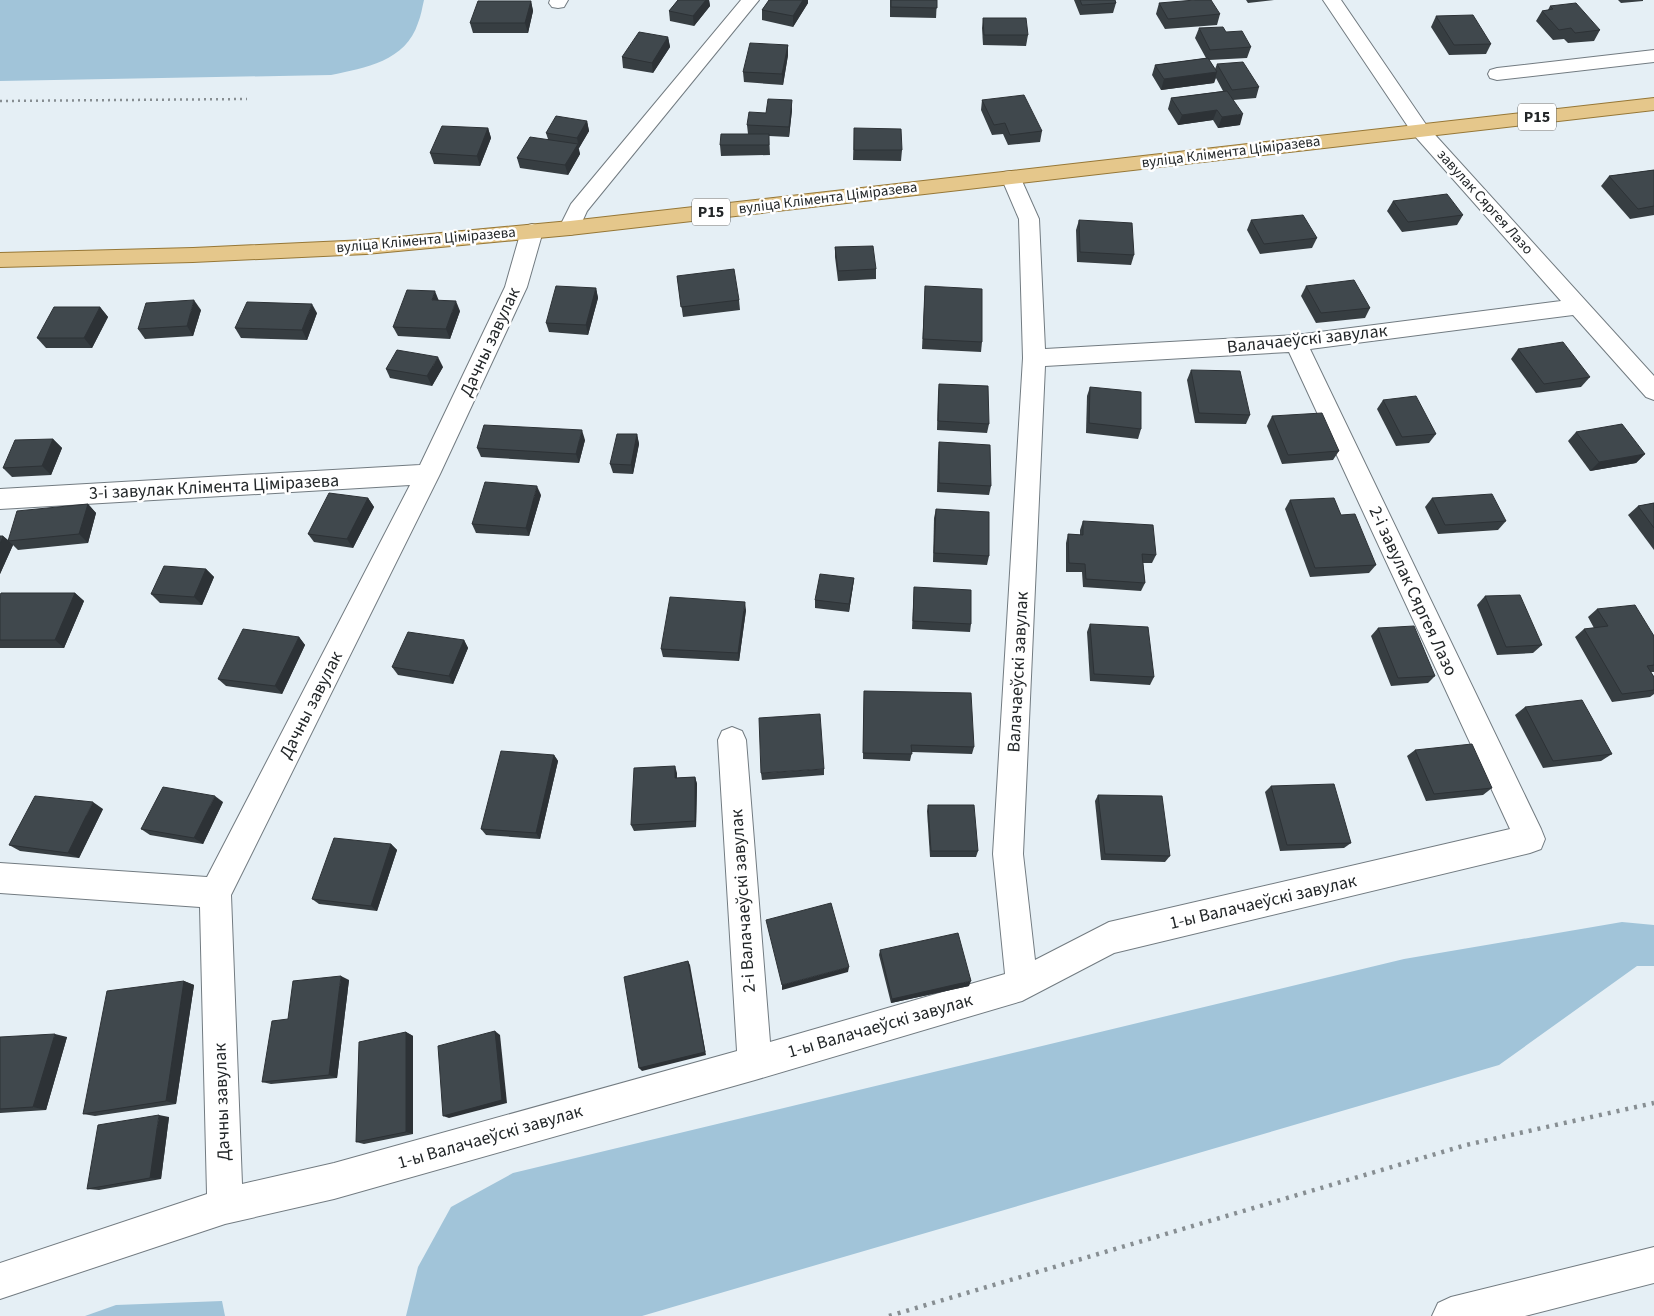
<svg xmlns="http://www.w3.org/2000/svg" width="1654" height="1316" font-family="'Source Sans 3',sans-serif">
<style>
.green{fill:#a1c4d9}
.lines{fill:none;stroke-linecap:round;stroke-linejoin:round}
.minor-casing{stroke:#727b81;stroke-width:2}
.major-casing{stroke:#967736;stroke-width:2}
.minor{fill:#fff;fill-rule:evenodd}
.major{fill:#e5c78b;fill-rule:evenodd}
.rail-far1{stroke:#878e92;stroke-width:2.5;stroke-dasharray:2 4;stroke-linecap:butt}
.rail{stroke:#878e92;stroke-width:4.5;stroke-dasharray:3 6;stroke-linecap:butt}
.wall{fill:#373e42}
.shaded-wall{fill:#2d3236}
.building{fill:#40484d;stroke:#2d3236}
.labels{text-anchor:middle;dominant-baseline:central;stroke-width:5;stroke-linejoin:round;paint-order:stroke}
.far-street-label{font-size:15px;fill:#232729;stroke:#fff}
.shield{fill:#fff;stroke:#656869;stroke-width:1}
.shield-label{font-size:16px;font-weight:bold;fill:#232729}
.street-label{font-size:18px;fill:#232729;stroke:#fff}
</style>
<rect width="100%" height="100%" fill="#e5eff5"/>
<!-- green -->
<g class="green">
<path d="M0,0H424C422,8 421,16 418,23C406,61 365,68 331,75L0,81Z"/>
<polygon points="1622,922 1654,925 1654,966 1637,966 1499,1065 642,1316 406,1316 418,1267 451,1207 513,1173 1404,959"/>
<polygon points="222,1301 225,1316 85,1316 116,1305"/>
</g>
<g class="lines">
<!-- minor casing -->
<g class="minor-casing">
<g id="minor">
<polygon points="550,0 568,0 564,7 558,8 552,7 549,3"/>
<polygon points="741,0 759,0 587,211 577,233 570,235 563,233 559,228 571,204"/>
<path d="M1323,0H1341L1427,126L1654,376V400L1646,397L1573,315L1310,349L1541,829L1545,839L1541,849L1530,853L1114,953L1022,1001L755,1080L334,1199L225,1224L0,1299V1263L207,1194L200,907L0,893V863L207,877L410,485L0,509V489L420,465L505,287L521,231L525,226L532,224L539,226L543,231L527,287L440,474L231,895L242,1184L334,1163L737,1051L718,740L722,731L732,727L742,731L746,740L770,1042L1005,974L993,854L1023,358L1019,219L1001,177L1004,172L1011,171L1018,172L1039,219L1045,349L1296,335L1561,301L1413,134ZM1289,352L1510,829L1109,922L1035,960L1023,854L1045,366Z"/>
<polygon points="1654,50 1654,62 1497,80 1490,78 1488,74 1490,70 1497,68"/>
<polygon points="1654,1247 1654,1283 1525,1316 1432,1316 1438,1303 1451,1297"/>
</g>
</g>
<!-- major casing -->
<g class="major-casing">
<polygon id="major" points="1654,98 1654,110 570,235 366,254 193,262 0,267 0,253 193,248 366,240 570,221"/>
</g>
<!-- minor -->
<use href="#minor" class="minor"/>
<!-- major -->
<use href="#major" class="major"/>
<!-- rail-far1 -->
<polyline class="rail-far1" points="0,101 247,99"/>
<!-- rail -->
<polyline class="rail" points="889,1316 1466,1145 1654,1103"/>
</g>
<!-- wall -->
<g class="wall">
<polygon points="678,0 709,0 710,6 694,26 670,21 669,11"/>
<polygon points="769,0 808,0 808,3 793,27 762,20 762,10"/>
<polygon points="890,0 937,0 936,18 890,17"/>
<polygon points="1074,0 1115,0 1116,3 1113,13 1080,15"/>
<polygon points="1246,0 1274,0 1248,3"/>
<polygon points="1618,0 1643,0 1643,1 1621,3"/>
<polygon points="531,1 533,11 528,33 473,33 470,23"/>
<polygon points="1159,3 1220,14 1217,25 1165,29 1156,14"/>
<polygon points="1550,6 1600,30 1594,41 1568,43 1564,39 1553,40 1536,21 1542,11 1548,10"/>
<polygon points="1436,16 1491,44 1486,54 1449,55 1431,27"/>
<polygon points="983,18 1028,35 1026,46 983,45 982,28"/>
<polygon points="1199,28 1226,32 1251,47 1247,58 1209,60 1215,69 1217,64 1259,87 1256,98 1233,100 1240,125 1218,128 1213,120 1178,125 1168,109 1171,98 1223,91 1216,78 1214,83 1161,90 1152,75 1155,65 1206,58 1195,38"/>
<polygon points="668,37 670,47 653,73 623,68 622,57"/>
<polygon points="788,45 788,55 783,85 744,82 743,72"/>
<polygon points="982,100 1042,131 1040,142 1008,145 1003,134 992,135 981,110"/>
<polygon points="792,110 789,137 769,136 770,155 721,156 720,145 748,134 747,125 766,113"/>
<polygon points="587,121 589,131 579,148 578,148 580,154 568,175 520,168 517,158 548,139 546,133"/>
<polygon points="488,128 491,138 480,166 434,164 430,153"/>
<polygon points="854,128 902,150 901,161 853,160"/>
<polygon points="1654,170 1654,215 1630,219 1601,186 1609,176"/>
<polygon points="1393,201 1463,215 1457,225 1402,232 1387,211"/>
<polygon points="1079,220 1134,255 1131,265 1077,262 1076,230"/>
<polygon points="1251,220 1317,238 1312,248 1260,254 1247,230"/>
<polygon points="835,247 876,269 876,279 838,281 835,257"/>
<polygon points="677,276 739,300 740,310 683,317"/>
<polygon points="925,286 982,342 981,352 922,349"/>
<polygon points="1306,286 1370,308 1365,318 1316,323 1301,296"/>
<polygon points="596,288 598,298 588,335 549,332 546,323"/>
<polygon points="100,307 108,317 92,348 46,348 37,338"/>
<polygon points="201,310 193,336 145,339 138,329"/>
<polygon points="460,311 450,339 398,336 393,327"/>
<polygon points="317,313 307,340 241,338 235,328"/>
<polygon points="1518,349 1590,377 1581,387 1536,393 1511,359"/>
<polygon points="443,367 432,386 390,378 386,369"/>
<polygon points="1191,370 1250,415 1246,424 1195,423 1187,380"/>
<polygon points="939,384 989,424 987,433 937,430 938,393"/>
<polygon points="1090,387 1141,429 1138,439 1086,433 1087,396"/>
<polygon points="1383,400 1436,434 1429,443 1396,446 1377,409"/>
<polygon points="1272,416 1339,451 1333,460 1282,464 1267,426"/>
<polygon points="1576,432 1645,454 1636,463 1590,471 1568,441"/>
<polygon points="637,434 639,444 633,474 613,473 610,464"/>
<polygon points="53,439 62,448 51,475 12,477 3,468"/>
<polygon points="585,440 579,463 481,457 477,448"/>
<polygon points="939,442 991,486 989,495 937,492 938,452"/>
<polygon points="541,495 529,536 476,533 472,524"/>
<polygon points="368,498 374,507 353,548 314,542 308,534"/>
<polygon points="1432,498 1506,521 1498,530 1438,534 1425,507"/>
<polygon points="1290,500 1341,515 1376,565 1369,573 1310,577 1285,509"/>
<polygon points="1654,503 1654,550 1628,515 1638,506"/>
<polygon points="88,504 96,513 88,543 18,550 13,545 0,574 0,536 3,536 8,540"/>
<polygon points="936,509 989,556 987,565 933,562 934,518"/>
<polygon points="1083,521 1156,555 1152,563 1143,563 1145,583 1141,591 1083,587 1082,572 1066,572 1066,543 1068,534 1080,535 1080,530"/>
<polygon points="206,569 214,577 202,605 160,603 151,594"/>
<polygon points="854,578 853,586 849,612 815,608 815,600"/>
<polygon points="914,587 971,624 970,632 912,629"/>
<polygon points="75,593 84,601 64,648 0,648 0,595"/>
<polygon points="1485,596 1542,645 1533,653 1497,655 1477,605"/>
<polygon points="1597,609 1654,636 1654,672 1651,672 1654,677 1654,694 1650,697 1612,702 1575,637 1584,629 1594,628 1588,617"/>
<polygon points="746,610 739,661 663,657 661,649"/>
<polygon points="1090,624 1154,677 1150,685 1090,681 1087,632"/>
<polygon points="1378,628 1435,676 1428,683 1391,686 1371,636"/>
<polygon points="299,637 305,645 282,694 226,686 218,679"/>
<polygon points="464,640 468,648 453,684 398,675 392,667"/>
<polygon points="864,691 974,747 972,754 912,752 910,761 863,759"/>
<polygon points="1525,707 1612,754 1601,761 1543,768 1515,715"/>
<polygon points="1415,750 1492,788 1483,795 1426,801 1407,756"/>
<polygon points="554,755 558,761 540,839 486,835 481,829"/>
<polygon points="824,769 824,775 762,780 761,773"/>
<polygon points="677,773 677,778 695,777 697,784 696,827 634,831 631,825"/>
<polygon points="1271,786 1351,843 1344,848 1280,851 1265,792"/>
<polygon points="1098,795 1170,856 1165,862 1101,860 1095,801"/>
<polygon points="223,802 203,844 150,835 141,829"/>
<polygon points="928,805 978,851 976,857 930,857 927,811"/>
<polygon points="103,809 79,858 20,851 9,845"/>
<polygon points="391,844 397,850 377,911 319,904 312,899"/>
<polygon points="880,950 969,986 891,1003 879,955"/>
<polygon points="349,980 337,1078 271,1084 262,1082 288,1019"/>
<polygon points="184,981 194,985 176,1104 95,1116 83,1114"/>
<polygon points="406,1032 413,1036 413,1134 364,1144 356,1142"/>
<polygon points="0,1037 67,1037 46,1110 0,1113"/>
<polygon points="169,1117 161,1179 99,1190 87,1189"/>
</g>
<!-- shaded-wall -->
<g class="shaded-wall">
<polygon points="706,0 709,0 710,6 694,26 693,16"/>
<polygon points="803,0 808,0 808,3 793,27 793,16"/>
<polygon points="531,1 533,11 528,33 525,23"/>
<polygon points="668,37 670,47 653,73 652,63"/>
<polygon points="788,45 788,55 783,85 782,74"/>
<polygon points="1217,72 1214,83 1161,90 1164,79"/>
<polygon points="792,100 792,110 789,137 789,127"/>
<polygon points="1217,110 1213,120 1178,125 1182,115"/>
<polygon points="1243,114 1240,125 1218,128 1222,117"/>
<polygon points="587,121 589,131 579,148 577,138"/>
<polygon points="488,128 491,138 480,166 477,156"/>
<polygon points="578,144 580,154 568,175 565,165"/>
<polygon points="596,288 598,298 588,335 586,325"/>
<polygon points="435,291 439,301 432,300"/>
<polygon points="194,300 201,310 193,336 187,326"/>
<polygon points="456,301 460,311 450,339 446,329"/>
<polygon points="312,304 317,313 307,340 302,330"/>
<polygon points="100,307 108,317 92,348 84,338"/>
<polygon points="438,357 443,367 432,386 427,376"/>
<polygon points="582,430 585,440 579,463 576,454"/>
<polygon points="637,434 639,444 633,474 631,465"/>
<polygon points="53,439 62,448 51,475 42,466"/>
<polygon points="1645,454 1636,463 1590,471 1599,462"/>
<polygon points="537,486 541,495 529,536 526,528"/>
<polygon points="368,498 374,507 353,548 347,539"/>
<polygon points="88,504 96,513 88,543 79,534"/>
<polygon points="3,536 13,545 0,574 0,544"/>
<polygon points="206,569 214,577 202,605 194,597"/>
<polygon points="854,578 853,586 849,612 849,604"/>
<polygon points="75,593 84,601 64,648 55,640"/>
<polygon points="745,602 746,610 739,661 738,653"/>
<polygon points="299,637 305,645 282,694 275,686"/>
<polygon points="464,640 468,648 453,684 449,676"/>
<polygon points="554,755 558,761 540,839 536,833"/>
<polygon points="675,766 677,773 677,785 675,778"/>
<polygon points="695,777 697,784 696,827 695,821"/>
<polygon points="215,796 223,802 203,844 194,838"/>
<polygon points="93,802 103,809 79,858 68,853"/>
<polygon points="391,844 397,850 377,911 371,906"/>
<polygon points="688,961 690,965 706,1055 642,1071 639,1068"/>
<polygon points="849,967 848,972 782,990 782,985"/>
<polygon points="341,976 349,980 337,1078 329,1075"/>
<polygon points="184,981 194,985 176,1104 166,1101"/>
<polygon points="971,981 969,986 891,1003 892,999"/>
<polygon points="495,1031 500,1035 507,1103 449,1118 443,1116"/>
<polygon points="406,1032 413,1036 413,1134 406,1132"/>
<polygon points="55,1034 67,1037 46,1110 33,1107"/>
<polygon points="159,1115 169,1117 161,1179 150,1178"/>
</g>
<!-- building -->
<g class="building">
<polygon points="678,0 706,0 693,16 669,11"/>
<polygon points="769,0 803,0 793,16 762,10"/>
<polygon points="891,0 937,0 937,8 891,7"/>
<polygon points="1080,0 1115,0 1116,3 1082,5"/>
<polygon points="1195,0 1211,0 1220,14 1168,19 1159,3"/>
<polygon points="478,1 531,1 525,23 470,23"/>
<polygon points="1576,3 1600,30 1575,33 1571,28 1559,30 1542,11 1553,9 1550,6"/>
<polygon points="1473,15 1491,44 1454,45 1436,16"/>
<polygon points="983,18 1026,18 1028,35 984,35"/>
<polygon points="1223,27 1226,32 1242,31 1251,47 1210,50 1199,28"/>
<polygon points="639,32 668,37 652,63 622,57"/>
<polygon points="750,43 788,45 782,74 743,72"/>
<polygon points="1208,58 1217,72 1164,79 1155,65"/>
<polygon points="1243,62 1259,87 1232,90 1217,64"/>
<polygon points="1227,91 1243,114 1222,117 1217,110 1182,115 1171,98"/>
<polygon points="1024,95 1042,131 1010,135 1005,123 994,125 982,100"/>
<polygon points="768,99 792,100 789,127 747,125 749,112 766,113"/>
<polygon points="556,116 587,121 577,138 546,133"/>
<polygon points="442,126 488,128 477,156 430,153"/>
<polygon points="854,128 901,129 902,150 854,150"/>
<polygon points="721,134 769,134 769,145 720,145"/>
<polygon points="530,137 578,144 565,165 517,158"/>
<polygon points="1654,170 1654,206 1638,209 1609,176"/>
<polygon points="1447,194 1463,215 1408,222 1393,201"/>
<polygon points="1303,215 1317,238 1264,244 1251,220"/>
<polygon points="1079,220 1132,223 1134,255 1080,252"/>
<polygon points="873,246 876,269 838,271 835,247"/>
<polygon points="734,269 739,300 681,307 677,276"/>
<polygon points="1354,280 1370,308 1321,313 1306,286"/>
<polygon points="556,286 596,288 586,325 546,323"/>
<polygon points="925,286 982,289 982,342 923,339"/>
<polygon points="407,290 435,291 432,300 456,301 446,329 393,327"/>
<polygon points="194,300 187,326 138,329 146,303"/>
<polygon points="247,302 312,304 302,330 235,328"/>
<polygon points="54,307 100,307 84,338 37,338"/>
<polygon points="1563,342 1590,377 1544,384 1518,349"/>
<polygon points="397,350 438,357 427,376 386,369"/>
<polygon points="1191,370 1240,371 1250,415 1199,413"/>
<polygon points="939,384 988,386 989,424 938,421"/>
<polygon points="1090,387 1141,392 1141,429 1089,423"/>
<polygon points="1416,396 1436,434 1402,437 1383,400"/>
<polygon points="1322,413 1339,451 1288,455 1272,416"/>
<polygon points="1622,424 1645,454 1599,462 1576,432"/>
<polygon points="484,425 582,430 576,454 477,448"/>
<polygon points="617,434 637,434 631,465 610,464"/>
<polygon points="53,439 42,466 3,468 15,440"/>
<polygon points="939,442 990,445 991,486 939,483"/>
<polygon points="485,482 537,486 526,528 472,524"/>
<polygon points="329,493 368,498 347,539 308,534"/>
<polygon points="1492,494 1506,521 1445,525 1432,498"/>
<polygon points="1334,498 1341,515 1355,514 1376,565 1315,568 1290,500"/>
<polygon points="1654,503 1654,528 1638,506"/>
<polygon points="88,504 79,534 8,541 17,511"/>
<polygon points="936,509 989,512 989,556 934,553"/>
<polygon points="1083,521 1153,525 1156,555 1142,554 1145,583 1086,579 1085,564 1069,563 1068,534 1083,535"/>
<polygon points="0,536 3,536 0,544"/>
<polygon points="164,566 206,569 194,597 151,594"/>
<polygon points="820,574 854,578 849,604 815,600"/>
<polygon points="914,587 971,590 971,624 913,621"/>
<polygon points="1,593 75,593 55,640 0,640 0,595"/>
<polygon points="1520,595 1542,645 1506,647 1485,596"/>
<polygon points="670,597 745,602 738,653 661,649"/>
<polygon points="1635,605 1654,636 1654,665 1647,666 1654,677 1654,690 1622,694 1584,629 1608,626 1597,609"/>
<polygon points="1090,624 1148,627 1154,677 1094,674"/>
<polygon points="1414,626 1435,676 1398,678 1378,628"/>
<polygon points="243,629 299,637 275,686 218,679"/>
<polygon points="408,632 464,640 449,676 392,667"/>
<polygon points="864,691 971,693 974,747 911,745 912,754 863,753"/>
<polygon points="1582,700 1612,754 1553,761 1525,707"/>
<polygon points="820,714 824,769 761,773 759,718"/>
<polygon points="1472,744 1492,788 1434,794 1415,750"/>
<polygon points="501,751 554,755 536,833 481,829"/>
<polygon points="675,766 675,778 695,777 695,821 631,825 634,768"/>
<polygon points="1334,784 1351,843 1287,845 1271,786"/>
<polygon points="163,787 215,796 194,838 141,829"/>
<polygon points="1098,795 1162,796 1170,856 1105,854"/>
<polygon points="35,796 93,802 68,853 9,845"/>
<polygon points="928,805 974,805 978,851 931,851"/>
<polygon points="334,838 391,844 371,906 312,899"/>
<polygon points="831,903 849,967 782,985 766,920"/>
<polygon points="958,933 971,981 892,999 880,950"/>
<polygon points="688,961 705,1052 639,1068 624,977"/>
<polygon points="341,976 329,1075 262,1082 272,1021 288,1019 293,981"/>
<polygon points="184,981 166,1101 83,1114 107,991"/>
<polygon points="495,1031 502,1100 443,1116 438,1046"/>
<polygon points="406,1032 406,1132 356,1142 359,1042"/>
<polygon points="55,1034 33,1107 0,1109 0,1037"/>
<polygon points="159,1115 150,1178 87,1189 98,1125"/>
</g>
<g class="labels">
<!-- far-street labels -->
<g class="far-street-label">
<text transform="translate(1231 152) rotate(-7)">вуліца Клімента Ціміразева</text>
<text transform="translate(828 198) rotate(-7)">вуліца Клімента Ціміразева</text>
<text transform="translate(1485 202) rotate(48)">завулак Сяргея Лазо</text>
<text transform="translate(426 240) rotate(-5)">вуліца Клімента Ціміразева</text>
</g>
<!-- shield labels -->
<g class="shield">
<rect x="1518" y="103.5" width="38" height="27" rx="4"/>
<rect x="692" y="198.5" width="38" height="27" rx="4"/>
</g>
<g class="shield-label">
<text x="1537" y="117">Р15</text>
<text x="711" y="212">Р15</text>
</g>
<!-- street labels -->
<g class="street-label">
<text transform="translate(1307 339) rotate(-6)">Валачаеўскі завулак</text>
<text transform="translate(490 342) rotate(-65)">Дачны завулак</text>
<text transform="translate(214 487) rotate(-3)">3-і завулак Клімента Ціміразева</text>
<text transform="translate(1413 591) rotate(65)">2-і завулак Сяргея Лазо</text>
<text transform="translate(1018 672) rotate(-87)">Валачаеўскі завулак</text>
<text transform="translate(311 705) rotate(-63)">Дачны завулак</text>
<text transform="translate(743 901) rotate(-94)">2-і Валачаеўскі завулак</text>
<text transform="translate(1263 902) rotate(-13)">1-ы Валачаеўскі завулак</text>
<text transform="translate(880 1026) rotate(-16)">1-ы Валачаеўскі завулак</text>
<text transform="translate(222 1102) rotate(-92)">Дачны завулак</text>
<text transform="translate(490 1137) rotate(-16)">1-ы Валачаеўскі завулак</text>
</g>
</g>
</svg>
